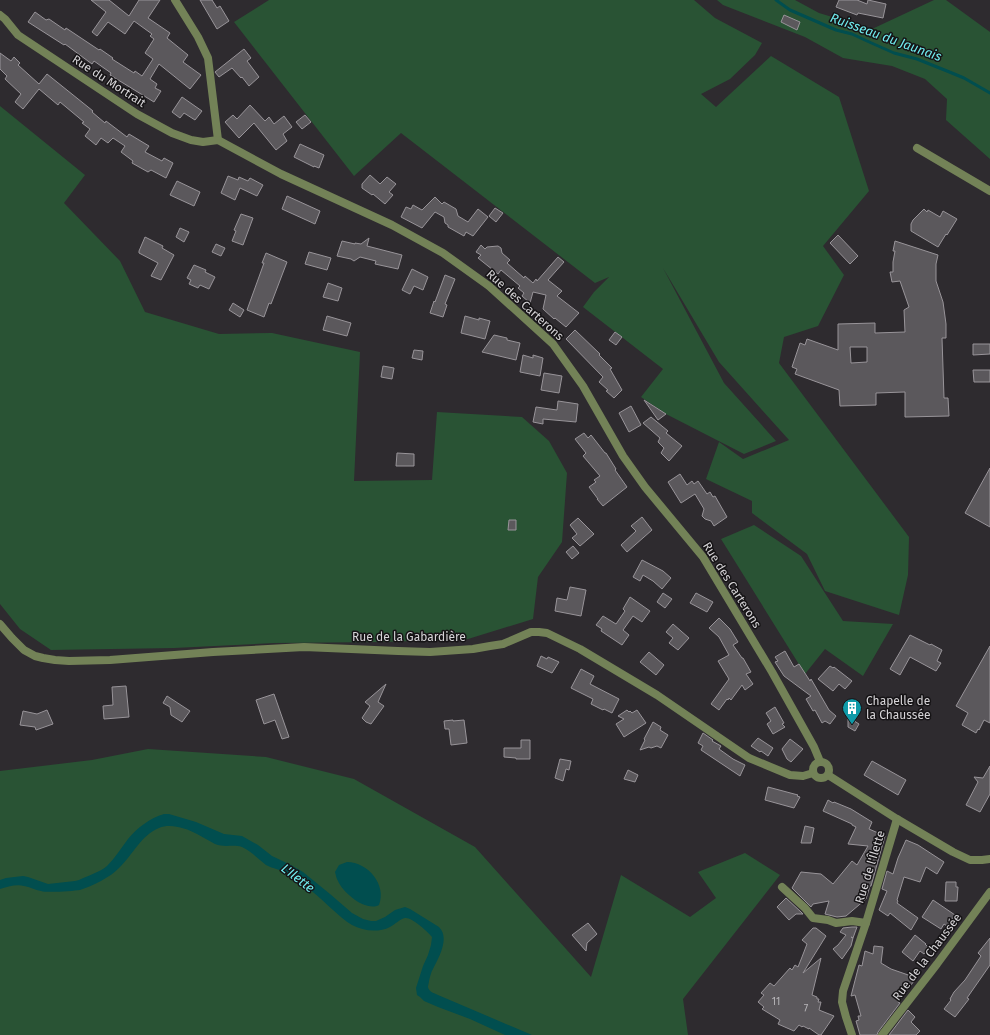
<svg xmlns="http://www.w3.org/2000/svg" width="990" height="1035" font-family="'Fira Sans',sans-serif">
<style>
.green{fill:#295334}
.water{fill:#014e4f}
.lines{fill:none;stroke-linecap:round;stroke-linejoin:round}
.stream{stroke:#014e4f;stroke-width:3}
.building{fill:#5b585c;stroke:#989499;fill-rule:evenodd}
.minor{stroke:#738257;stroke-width:8}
.tertiary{stroke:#738257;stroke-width:8}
.labels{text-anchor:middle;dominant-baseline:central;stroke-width:3;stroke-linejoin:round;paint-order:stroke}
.number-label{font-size:10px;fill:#b7b5b8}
.street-label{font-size:12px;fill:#d6d4d7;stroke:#161416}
.poi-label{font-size:12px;fill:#d6d4d7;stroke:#161416;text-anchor:start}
.water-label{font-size:13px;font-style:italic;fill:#71edf0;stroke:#161416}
</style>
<rect width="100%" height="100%" fill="#2e2b2f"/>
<!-- green -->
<g class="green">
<polygon points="269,0 694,0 715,18 762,43 755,55 730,79 701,94 716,107 771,56 839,97 869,191 823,246 844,275 818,326 784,337 779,363 909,537 908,575 899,615 825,591 807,554 752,513 752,501 706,479 719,442 743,459 789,440 719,362 663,268 724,383 776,441 744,454 666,414 641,397 663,369 583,307 594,292 609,277 595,283 401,133 354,176 234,22"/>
<polygon points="717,0 795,0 819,13 872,29 934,0 946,0 990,32 990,159 946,120 947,99 925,79 892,66 843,58 805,37 723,5"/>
<polygon points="0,106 85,175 64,203 120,261 145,312 219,334 272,333 360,352 354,481 432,480 437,412 522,417 549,441 567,473 562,542 538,577 533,619 468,639 383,642 274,643 174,648 51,650 20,629 0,604"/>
<polygon points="754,525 801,556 843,621 893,624 863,676 825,649 805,674 721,539"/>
<polygon points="148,749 266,757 354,779 475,847 591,977 621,875 690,917 716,898 698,872 745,853 780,875 683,999 688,1035 0,1035 0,771 92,760"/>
</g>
<!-- water -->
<g class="water">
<path d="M164,814H169L196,822L224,834L242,836L258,845L272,856L291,865L303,872L330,894L352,913L363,919L371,921H376L385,917L395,910L405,907L410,909L439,927C450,938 439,957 433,969C431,972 430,977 429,981C429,982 428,986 428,987C429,992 434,993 438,995L532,1035H505L470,1019L438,1007L424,1001L420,997L417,995L416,988L423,966L428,955L431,945L432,937C428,932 412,917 405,918C400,919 394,925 390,927C378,933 363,931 352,925C345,921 339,915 333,910C319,897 305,884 288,874C281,869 273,869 266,865C258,859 251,851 242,847C233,844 225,848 215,844C209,841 203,837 197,834C186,828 170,823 159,828C141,835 133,855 119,868C111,877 92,886 80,890C73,891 47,893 41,891C35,890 30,887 24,886C16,884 7,887 0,889V880L6,878L23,876L28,877L48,884L75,881L79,880C87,876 100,872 107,866C115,858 121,848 128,839C137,828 150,818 164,814Z"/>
<path d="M347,862C368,862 387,885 379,905C366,912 343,893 338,881C336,878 336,875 335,872L339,865Z"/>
</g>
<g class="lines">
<!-- stream -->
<polyline class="stream" points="776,0 790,10 836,30 852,34 867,41 894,53 917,59 947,71 964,78 990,93"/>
</g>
<!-- building -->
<g class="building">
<polygon points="91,0 109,0 129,16 139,0 160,0 148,18 170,33 167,38 188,55 183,62 201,75 190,89 159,64 150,79 157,84 155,88 161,91 154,102 110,75 111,73 94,61 92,64 65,44 64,45 28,22 35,12 46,20 49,19 65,30 66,28 99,50 100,49 113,58 112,59 134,73 135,71 142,76 153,59 145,53 154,39 150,36 152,34 134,21 125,34 108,22 97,36 92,32 106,12"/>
<polygon points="200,0 212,0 217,8 220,6 229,21 217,29"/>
<polygon points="839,0 857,0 867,4 868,0 886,4 883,18 858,13 857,15 836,7"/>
<polygon points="784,15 800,22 797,30 781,22"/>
<polygon points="244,49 251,58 247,61 259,77 249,86 242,77 241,78 232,68 219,77 215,72"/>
<polygon points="0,53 11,61 14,57 20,63 18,65 39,84 47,74 93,111 92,112 105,123 106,121 127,137 129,134 149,146 145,152 162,161 164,158 173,163 166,178 151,170 148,172 132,163 133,161 121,152 125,146 113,138 108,143 101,138 96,145 85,136 90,129 82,123 84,122 60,102 58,105 39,89 23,109 15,102 21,94 5,79 7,76 0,69"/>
<polygon points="182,97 202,111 195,120 184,113 180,118 172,112"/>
<polygon points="250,105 265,121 269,117 274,124 284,116 292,127 283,134 287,141 276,150 254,123 239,138 225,122 233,115 237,119"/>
<polygon points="305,115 311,122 302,129 296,122"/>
<polygon points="300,144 324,155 319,168 314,166 314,167 294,157"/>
<polygon points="370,175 380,184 387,177 396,184 389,192 393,195 385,204 373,194 372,195 362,188 362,184"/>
<polygon points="228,176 238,180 239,177 248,181 250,178 263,185 257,196 240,188 235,200 221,193"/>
<polygon points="177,181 200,192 194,206 170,195"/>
<polygon points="287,196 320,211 315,224 282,209"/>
<polygon points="435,197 442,204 444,202 456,209 458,216 468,222 478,209 488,217 473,236 466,232 464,236 448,227 448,225 445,223 444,217 435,212 422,228 401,217 406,207 411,209 413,205 422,210"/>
<polygon points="495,208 503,213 496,222 489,216"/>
<polygon points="924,209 927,212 928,210 940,217 943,211 957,219 947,235 946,234 938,247 911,231 911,224 913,220"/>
<polygon points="241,214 253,218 243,245 232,241 236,231 234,230"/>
<polygon points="180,228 189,232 184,242 176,237"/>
<polygon points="838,235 858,256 850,264 830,243"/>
<polygon points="145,237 163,246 162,248 174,255 161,280 151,276 158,263 139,253 139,251"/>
<polygon points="369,238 367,246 402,255 398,269 375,264 376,261 360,257 354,261 351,259 337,256 342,241 355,244 355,243 361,244"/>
<path d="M895,241L938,255L936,264V281L943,302L946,324V338H942L944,398H948L949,416L905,417V392L876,393V405L840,406L839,390L795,374L797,369L792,367L800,343L805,345L807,339L838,350V324L875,323V333L905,332L904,310L909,307L900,281L892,282L890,272H893V262L895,251H893ZM850,347H867V362L851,363Z"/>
<polygon points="216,244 225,248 221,256 212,252"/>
<polygon points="481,245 485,249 487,247 498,246 501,248 502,253 510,260 507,263 524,278 525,276 533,283 536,279 537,281 558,257 564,262 548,280 562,291 557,296 579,313 566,327 555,318 554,319 543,309 546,295 533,292 530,303 522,296 524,293 518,288 520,286 501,270 498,274 478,258 481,255 476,252"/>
<polygon points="309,252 331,258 327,270 305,264"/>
<polygon points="266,253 287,262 271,304 269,303 264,317 247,310 264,263 262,263"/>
<polygon points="194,265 206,270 205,272 215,277 209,289 200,285 198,288 189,284 191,280 187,278"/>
<polygon points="412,269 428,277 423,290 414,286 410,294 402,290"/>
<polygon points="445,275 455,279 445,304 447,305 443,317 430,313 434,301 435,302"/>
<polygon points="328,283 342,288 338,301 323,297"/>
<polygon points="233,303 244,310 240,317 229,310"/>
<polygon points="327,316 351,323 347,336 323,330"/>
<polygon points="465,316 479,320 479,318 490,321 485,339 461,333"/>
<polygon points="575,330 600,354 599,355 612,368 610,369 622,390 614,398 606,391 608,390 599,382 603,377 566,339"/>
<polygon points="615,332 622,337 616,345 609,340"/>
<polygon points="494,335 507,338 507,340 520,343 516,360 482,352"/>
<polygon points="973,344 990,344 990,354 973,355"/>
<polygon points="414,350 423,351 422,360 412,358"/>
<polygon points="523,355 533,358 533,355 543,358 540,376 520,372"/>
<polygon points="383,366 394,368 392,379 381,377"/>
<polygon points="973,370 990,370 990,382 974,382"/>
<polygon points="544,373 562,376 559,393 541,390"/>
<polygon points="644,400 666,414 658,420"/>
<polygon points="558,401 578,404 576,422 543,419 543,424 533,422 536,407 557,410"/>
<polygon points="631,406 641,425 629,432 619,413"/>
<polygon points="651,417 668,431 666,433 682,446 669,461 661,453 664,448 658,442 660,438 643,423"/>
<polygon points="584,433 588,438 591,435 605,453 606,453 616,469 615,470 627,487 603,506 597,499 598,499 589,487 596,482 594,480 600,476 583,456 586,453 575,439"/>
<polygon points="397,453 414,454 414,466 396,466"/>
<polygon points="990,468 990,527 965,513"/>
<polygon points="680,474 687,485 692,481 694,484 698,481 707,494 710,492 713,497 715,496 727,517 714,526 711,521 705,519 702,516 704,509 695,494 681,503 668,482"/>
<polygon points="642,517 652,530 627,552 621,545 636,531 631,526"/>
<polygon points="578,518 594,534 580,546 572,538 577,534 570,525"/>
<polygon points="509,520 516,520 516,530 508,530"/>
<polygon points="573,546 579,553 572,559 566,552"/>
<polygon points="642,560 663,571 671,578 662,589 653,581 643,575 640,581 633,577"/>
<polygon points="570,587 586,590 581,616 555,611 557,598 567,600"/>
<polygon points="663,593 672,599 665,608 657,602"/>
<polygon points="696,593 713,602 707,612 690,603"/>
<polygon points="630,597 650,611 642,622 633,616 623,630 629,635 622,645 601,631 602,629 596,625 603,616 616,624 625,611 623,609"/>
<polygon points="719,618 730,629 738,642 733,645 742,658 743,658 751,672 746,674 753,684 745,690 742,685 731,700 729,698 728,700 727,699 719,710 711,704 729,679 718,661 729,655 719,637 709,628"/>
<polygon points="673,624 689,638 678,650 669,643 673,638 666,632"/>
<polygon points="910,635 930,645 931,644 942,650 937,661 941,663 936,671 910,657 900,675 890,669"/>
<polygon points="990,646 990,723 984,720 979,730 978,729 976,733 962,725 968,713 956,706"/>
<polygon points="785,651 794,667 799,664 810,681 811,679 829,710 836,716 830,724 825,721 822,723 815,710 813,711 806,699 811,696 784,676 775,662 778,661 775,657"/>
<polygon points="649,652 664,665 656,675 640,662"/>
<polygon points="541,656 547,659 548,657 559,662 552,673 537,666"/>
<polygon points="830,666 833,668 834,667 852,681 845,689 839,684 833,691 818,679"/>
<polygon points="581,669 594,676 590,684 619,699 612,713 604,709 603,710 591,704 593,699 571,688"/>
<polygon points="386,684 378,702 384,706 371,724 366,722 362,718 370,706 365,702"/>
<polygon points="126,686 129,717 104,719 103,706 113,705 112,687"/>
<polygon points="274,694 289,737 282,739 275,720 264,724 256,700"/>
<polygon points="167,696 190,711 182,722 171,715 170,707 163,703"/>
<polygon points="775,707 784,723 782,724 785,727 773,734 767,724 771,721 766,713"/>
<polygon points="47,710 53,724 36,730 35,727 20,725 23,711 37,714"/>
<polygon points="627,710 629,712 630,711 632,713 637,710 646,723 624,737 616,724 624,719 618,716"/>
<polygon points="848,717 859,724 855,731 848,727"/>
<polygon points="453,720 453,721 464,720 467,743 451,745 449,729 445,729 444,721"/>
<polygon points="653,722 661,727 660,730 668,735 661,748 657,746 651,748 649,747 640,750 645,740 644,739"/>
<polygon points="703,733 713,740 712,741 721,746 719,749 733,759 745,765 740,776 701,750 703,746 698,743"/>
<polygon points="758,738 773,748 768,756 761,751 760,752 751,746"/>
<polygon points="790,739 803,749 791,762 787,759 782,749"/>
<polygon points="521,740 530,740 530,759 516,759 516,758 504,757 504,748 521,748"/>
<polygon points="560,759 571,761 569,770 566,769 563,781 555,778"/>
<polygon points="872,761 906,780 898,795 864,775"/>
<polygon points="990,766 990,794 980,812 966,805 978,782 974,777 983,778"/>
<polygon points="628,770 638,775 635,782 624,779"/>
<polygon points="768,787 798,795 797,796 800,797 794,808 765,800"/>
<polygon points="828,800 833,803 834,802 851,809 872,822 869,829 885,836 871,886 870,886 866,899 846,916 837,917 825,914 829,901 813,904 811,907 792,888 801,872 821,874 833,884 852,861 857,865 868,846 848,844 856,827 852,825 852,824 823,811"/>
<polygon points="805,826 814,828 811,843 801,843"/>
<polygon points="906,840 918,845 944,862 937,874 926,867 920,882 904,877 897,900 898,901 897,903 918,918 911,930 890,913 888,916 879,910 887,891 882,889 887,871 893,874 898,858"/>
<polygon points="946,882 956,882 956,887 958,887 957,901 945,901"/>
<polygon points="786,898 801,912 803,914 796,914 789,920 777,907"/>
<polygon points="933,900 955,915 947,926 944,924 941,929 922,917"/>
<polygon points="588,923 597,934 587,943 586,951 572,935"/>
<polygon points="852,927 857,927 853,938 851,937 853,938 851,946 842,959 833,949 838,945 846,935 840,932 843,928"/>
<polygon points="813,928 816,928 826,936 803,973 821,958 812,995 817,997 817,999 819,999 818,1002 821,1002 819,1010 834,1016 821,1035 819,1035 809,1028 809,1029 803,1026 802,1027 799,1025 794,1031 778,1024 780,1020 762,1009 764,1007 758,1002 764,995 761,993 770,983 774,986 790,968 792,970 795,965 798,967 802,957 807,944 802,940"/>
<polygon points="915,935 926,944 925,944 929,948 924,954 920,951 913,961 902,952"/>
<polygon points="990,938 990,965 967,998 969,999 955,1017 944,1009 951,1000 950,999 954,992 965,980 981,956 978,953"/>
<polygon points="874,946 883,947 881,963 891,969 914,977 914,981 898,1002 900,1003 878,1032 877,1035 860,1035 856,1021 859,1020 858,1016 861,1016 855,995 851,996 859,965 862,966 865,951 873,954"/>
<polygon points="908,1010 915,1017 911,1022 920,1031 916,1035 889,1035"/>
</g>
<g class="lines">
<!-- minor -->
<g class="minor">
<polyline points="175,0 198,37 208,58 218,140 281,174 392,225 443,253 489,286 553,344 583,386 623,456 645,487 703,557 772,672 814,747 819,759 819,762"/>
<polyline points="0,15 5,19 18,35 137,114 172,133 191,140 203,142 218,140"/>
<polyline points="917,148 990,191"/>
<polyline points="0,624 12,638 24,650 35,656 43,658 55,660 69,661 110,660 213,652 304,647 398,651 430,652 473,649 490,646 503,644 531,632 539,632 547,633 580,649 657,695 749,758 790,775 803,776 813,773"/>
<circle cx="821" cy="770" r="8"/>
<polyline points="828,775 897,819 953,852 970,860 982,860 990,859"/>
<polyline points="782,887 805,908 813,918 828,920 836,923 852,921 866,923"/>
<polyline points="852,1035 846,1017 842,1002 843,991 866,923 897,819"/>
</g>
<!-- tertiary -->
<polyline class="tertiary" points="882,1035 937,964 990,892"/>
</g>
<!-- icons -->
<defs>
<g id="building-pin" transform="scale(1)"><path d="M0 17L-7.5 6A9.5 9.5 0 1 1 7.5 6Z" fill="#0f9aa8" stroke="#161416"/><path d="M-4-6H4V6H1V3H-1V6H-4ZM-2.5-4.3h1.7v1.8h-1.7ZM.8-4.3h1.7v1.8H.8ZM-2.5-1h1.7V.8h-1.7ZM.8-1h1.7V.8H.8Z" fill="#fff"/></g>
</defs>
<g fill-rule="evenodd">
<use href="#building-pin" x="852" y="708"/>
</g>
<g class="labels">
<!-- number labels -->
<g class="number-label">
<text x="776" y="1002">11</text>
<text x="806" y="1009">7</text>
</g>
<!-- street labels -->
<g class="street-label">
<text transform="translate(109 81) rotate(33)">Rue du Mortrait</text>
<text transform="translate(525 305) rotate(42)">Rue des Carterons</text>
<text transform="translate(732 585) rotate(58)">Rue des Carterons</text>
<text x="409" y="637">Rue de la Gabardière</text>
<text transform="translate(870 867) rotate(-73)">Rue de l'Îlette</text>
<text transform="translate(927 957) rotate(-53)">Rue de la Chaussée</text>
</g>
<!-- poi labels -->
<g class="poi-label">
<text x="866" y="701">Chapelle de<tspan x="866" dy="14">la Chaussée</tspan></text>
</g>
<!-- water labels -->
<g class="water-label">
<text transform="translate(886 37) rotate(20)">Ruisseau du Jaunais</text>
<text transform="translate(298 878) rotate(38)">L'Ilette</text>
</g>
</g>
</svg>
